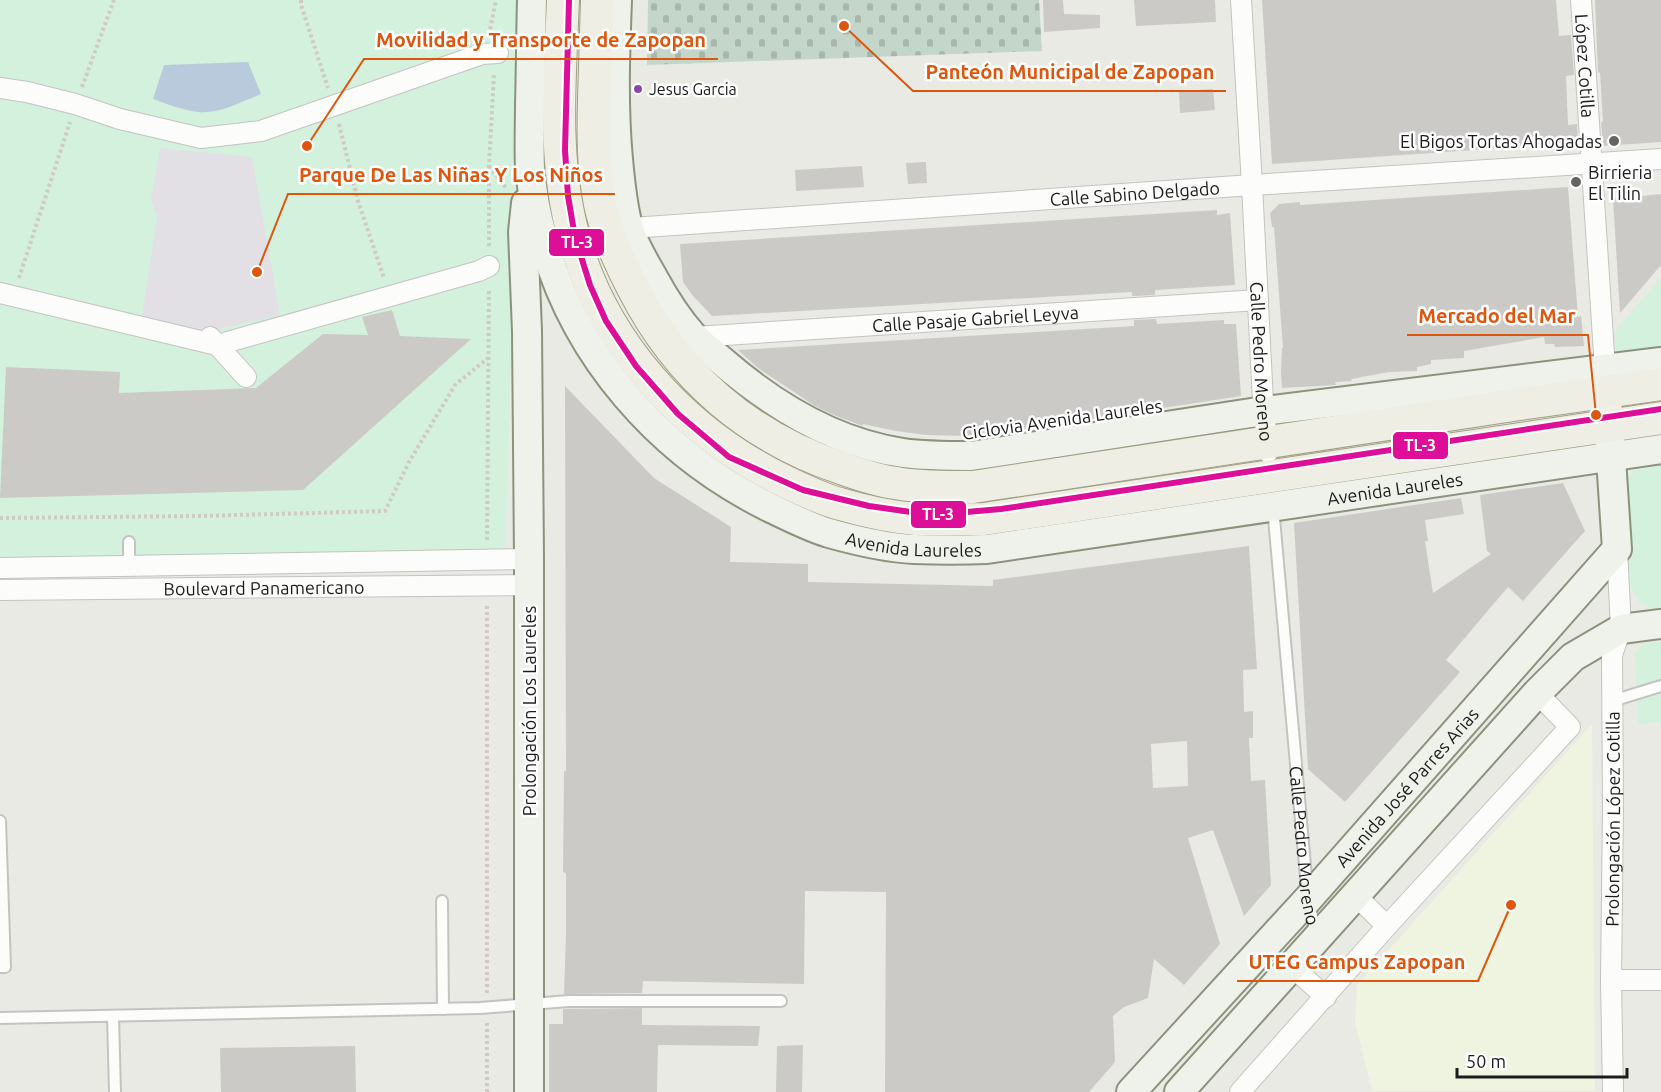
<svg xmlns="http://www.w3.org/2000/svg" width="1661" height="1092" font-family="Ubuntu,sans-serif">
<style>
.education{fill:#eef4e0}
.cemetery{fill:url(#cemetery-stones)}
.park{fill:#d3f1dd}
.plaza{fill:#e2e0e4}
.water{fill:#bacadd}
.building{fill:#cbcac6;fill-rule:evenodd}
.lines{fill:none;stroke-linecap:round;stroke-linejoin:round}
.lane-casing{stroke:#c3c3c1;stroke-width:14}
.street-casing{stroke:#c3c3c1;stroke-width:22}
.secondary-casing{stroke:#8b937e;stroke-width:32}
.primary-casing{stroke:#9f9f83;stroke-width:34}
.path{stroke:#d1c9c2;stroke-width:4;stroke-dasharray:3 3;stroke-linecap:butt}
.lane{stroke:#fcfcfb;stroke-width:10}
.street{stroke:#fcfcfb;stroke-width:20}
.secondary{stroke:#eff2ea;stroke-width:28}
.primary{stroke:#efeee4;stroke-width:32}
.metro-1-casing{stroke:#fff;stroke-width:10}
.metro-1{stroke:#dd0e98;stroke-width:6}
.bus-dot{fill:#8e44ad;stroke:#fff;stroke-width:2}
.poi-dot{fill:#646462;stroke:#fff;stroke-width:2}
.labels{text-anchor:middle;dominant-baseline:central;stroke-width:5;stroke-linejoin:round;paint-order:stroke}
.bus-label{font-size:16px;fill:#1c1c1c;stroke:#fff;text-anchor:start}
.street-label{font-size:18px;fill:#1c1c1c;stroke:#fff}
.poi-label{font-size:18px;fill:#1c1c1c;stroke:#fff;text-anchor:end}
.leader{fill:none;stroke:#de560d;stroke-width:2}
.callout-dot{fill:#de560d;stroke:#fff;stroke-width:2}
.callout-label{font-size:20px;text-anchor:middle;font-weight:bold;fill:#de560d;stroke:#fff;stroke-width:5;stroke-linejoin:round;paint-order:stroke}
.line-badge{stroke:#fff;stroke-width:2}
.badge-label{font-size:16px;text-anchor:middle;font-weight:bold;fill:#fff}
</style>
<defs>
<pattern id="cemetery-stones" width="16" height="16" patternUnits="userSpaceOnUse" patternTransform="scale(1.5)"><rect width="16" height="16" fill="#c4d6ca"/><path d="M2 7V4a2 2 0 0 1 4 0v3zM10 15v-3a2 2 0 0 1 4 0v3z" fill="#a8b7ad"/></pattern>
</defs>
<rect width="100%" height="100%" fill="#eaeae5"/>
<!-- education -->
<polygon class="education" points="1592,724 1595,1091 1372,1091 1355,1022 1357,985"/>
<!-- cemetery -->
<polygon class="cemetery" points="648,0 1039,0 1042,51 647,65"/>
<!-- park -->
<g class="park">
<polygon points="0,0 521,0 506,543 504,550 0,563"/>
<polygon points="1661,278 1661,354 1617,360 1614,332"/>
<polygon points="1661,466 1661,609 1658,610 1639,603 1630,586 1624,484 1634,470"/>
<polygon points="1661,642 1661,723 1638,724 1635,654 1643,644"/>
</g>
<!-- plaza -->
<polygon class="plaza" points="160,148 252,157 280,315 206,332 142,316 157,217 151,199"/>
<!-- water -->
<path class="water" d="M248,62L261,94C241,102 220,114 198,112C182,110 167,104 153,99L164,65Z"/>
<!-- building -->
<g class="building">
<polygon points="1043,0 1063,0 1064,14 1100,15 1100,28 1044,32"/>
<polygon points="1134,0 1215,0 1216,22 1136,26"/>
<polygon points="1262,0 1556,0 1559,36 1571,35 1574,75 1566,76 1568,125 1577,124 1578,143 1272,164"/>
<polygon points="1595,0 1661,0 1661,142 1603,146 1601,122 1603,122 1600,72 1598,73"/>
<polygon points="1213,89 1215,110 1180,113 1179,91"/>
<polygon points="926,162 927,183 908,184 906,163"/>
<polygon points="862,166 864,187 796,191 795,170"/>
<polygon points="1568,187 1578,317 1581,316 1584,346 1555,347 1554,344 1545,344 1544,337 1464,351 1464,358 1431,360 1431,364 1417,367 1417,371 1389,372 1351,379 1352,381 1335,382 1336,385 1282,388 1281,374 1282,348 1283,348 1274,227 1272,227 1270,213 1279,204 1300,202 1300,205"/>
<polygon points="1661,194 1661,265 1620,313 1613,199"/>
<polygon points="1217,210 1217,215 1230,213 1235,285 1155,290 1155,295 1132,296 1132,292 712,316 693,296 683,282 680,244"/>
<polygon points="392,310 400,336 471,339 303,490 0,498 6,367 120,372 119,393 256,388 323,334 368,335 362,317"/>
<polygon points="1156,319 1157,324 1224,320 1224,324 1236,324 1241,396 994,434 967,436 926,435 896,431 863,424 863,426 836,416 815,406 758,368 738,350 1134,326 1134,320"/>
<path d="M565,386L654,478L731,527L730,562L808,564V582L993,586V580L1249,546L1257,669L1243,670L1244,712L1253,711V738H1249L1251,781L1265,780L1271,885L1244,916L1213,830L1188,838L1220,944L1184,985L1154,959L1148,998L1124,1007L1113,1016L1115,1062L1089,1092H885L886,892L805,891L804,984L643,981L642,993L564,994L566,933V873L563,872L564,771H566ZM1187,741L1188,786L1153,788L1151,744Z"/>
<polygon points="1563,483 1585,531 1523,601 1508,587 1446,660 1460,672 1345,802 1308,769 1294,523 1461,498 1464,514 1425,520 1428,541 1425,541 1433,593 1491,554 1487,551 1480,495"/>
<polygon points="642,1008 642,1025 760,1026 758,1046 658,1045 657,1092 549,1092 549,1024 563,1024 563,1009"/>
<polygon points="803,1045 802,1092 776,1092 777,1046"/>
<polygon points="355,1046 356,1092 221,1092 220,1048"/>
</g>
<g class="lines">
<!-- lane casing -->
<g class="lane-casing">
<g id="lane">
<path id="s1" d="M1273,507L1308,899L1316,933"/>
<polyline points="129,566 129,542"/>
<polyline points="1612,701 1661,686"/>
<polyline points="0,821 5,967 0,967"/>
<polyline points="442,901 443,1009"/>
<polyline points="113,1016 115,1092"/>
<polyline points="0,1018 480,1008 569,1001 781,1001"/>
</g>
</g>
<!-- street casing -->
<g class="street-casing">
<g id="street">
<path id="s2" d="M1241,0L1252,185L1263,402L1268,452"/>
<path id="s3" d="M1581,0L1605,369"/>
<polyline points="0,88 27,92 75,104 120,119 201,138 261,131 482,54 498,53"/>
<path id="s4" d="M617,229L1252,185L1661,159"/>
<polyline points="0,293 217,345 479,271 489,266"/>
<polyline points="210,337 246,377"/>
<path id="s5" d="M694,337L1258,300"/>
<polyline points="0,568 529,559"/>
<path id="s6" d="M0,590L529,585"/>
<polyline points="1355,895 1387,926"/>
<polyline points="1291,966 1326,997"/>
<polyline points="1611,980 1661,980"/>
<polyline points="1240,1092 1387,926 1570,727 1537,693"/>
<path id="s7" d="M1613,1092L1611,980L1613,809L1612,655L1621,629L1617,549"/>
</g>
</g>
<!-- secondary casing -->
<g class="secondary-casing">
<g id="secondary">
<path id="s8" d="M532,0C531,35 531,70 530,104C530,125 529,147 530,168C532,190 536,214 542,235C573,355 660,454 771,508C790,517 809,527 829,533C854,540 889,548 914,549C938,550 962,550 987,549L1661,449"/>
<path d="M617,0C615,53 613,106 618,159C620,181 622,204 628,226C633,244 645,263 654,279C665,299 677,318 692,335C701,345 713,353 723,362C774,406 835,443 903,453C925,456 948,456 971,456L1264,411L1661,362"/>
<polyline points="526,203 523,232 527,331 529,559 529,1092"/>
<path id="s9" d="M1131,1092L1308,899L1617,549L1605,369"/>
<polyline points="1179,1092 1537,693 1573,657 1621,629 1661,624"/>
</g>
</g>
<!-- primary casing -->
<g class="primary-casing">
<g id="primary">
<path d="M563,0C560,75 553,152 571,226C598,339 682,432 786,482C803,490 821,499 840,504C864,511 891,517 916,519C939,520 961,519 984,519L1661,418"/>
<path d="M597,0C596,33 595,67 594,100C593,135 593,169 600,204C606,233 619,261 633,288C678,377 750,438 844,469C861,475 879,481 896,483C922,488 948,487 973,487L1520,404L1661,384"/>
</g>
</g>
<!-- path -->
<g class="path">
<polyline points="301,0 301,5 328,88"/>
<polyline points="489,35 496,0"/>
<polyline points="82,87 114,0"/>
<polyline points="339,124 358,201 384,278"/>
<polyline points="489,166 507,189"/>
<polyline points="489,246 489,166 494,74"/>
<polyline points="19,278 70,122"/>
<polyline points="0,518 201,516 385,511 409,462 455,385 488,358"/>
<polyline points="487,540 489,290"/>
<polyline points="487,993 487,605"/>
<polyline points="487,1092 487,1022"/>
</g>
<!-- lane -->
<use href="#lane" class="lane"/>
<!-- street -->
<use href="#street" class="street"/>
<!-- secondary -->
<use href="#secondary" class="secondary"/>
<!-- primary -->
<use href="#primary" class="primary"/>
<!-- metro-1 casing -->
<g class="metro-1-casing">
<polyline id="metro-1" points="569,0 565,150 568,196 575,237 590,285 606,321 636,366 678,414 729,457 803,490 869,506 932,515 1001,509 1661,409"/>
</g>
<!-- metro-1 -->
<use href="#metro-1" class="metro-1"/>
</g>
<!-- markers -->
<circle class="bus-dot" cx="638" cy="89" r="5"/>
<g class="poi-dot">
<circle cx="1614" cy="141" r="6"/>
<circle cx="1576" cy="182" r="6"/>
</g>
<g class="labels">
<!-- bus labels -->
<g class="bus-label">
<text x="649" y="89">Jesus Garcia</text>
</g>
<!-- street labels -->
<g class="street-label">
<text stroke="none"><textPath href="#s3" startOffset="66">López Cotilla</textPath></text>
<text stroke="none"><textPath href="#s4" startOffset="519">Calle Sabino Delgado</textPath></text>
<text stroke="none"><textPath href="#s5" startOffset="282">Calle Pasaje Gabriel Leyva</textPath></text>
<text stroke="none"><textPath href="#s2" startOffset="362">Calle Pedro Moreno</textPath></text>
<text transform="translate(1062 419) rotate(-8)">Ciclovia Avenida Laureles</text>
<text stroke="none"><textPath href="#s8" startOffset="1239">Avenida Laureles</textPath></text>
<text stroke="none"><textPath href="#s8" startOffset="753">Avenida Laureles</textPath></text>
<text stroke="none"><textPath href="#s6" startOffset="264">Boulevard Panamericano</textPath></text>
<text transform="translate(529 711) rotate(-90)">Prolongación Los Laureles</text>
<text stroke="none"><textPath href="#s9" startOffset="411">Avenida José Parres Arias</textPath></text>
<text stroke="none"><textPath href="#s7" startOffset="273">Prolongación López Cotilla</textPath></text>
<text stroke="none"><textPath href="#s1" startOffset="340">Calle Pedro Moreno</textPath></text>
</g>
<!-- poi labels -->
<g class="poi-label">
<text x="1602" y="141">El Bigos Tortas Ahogadas</text>
<text x="1588" y="172" text-anchor="start">Birrieria<tspan x="1588" dy="21">El Tilin</tspan></text>
</g>
</g>
<!-- callouts -->
<path class="leader" d="M307 146L364 59H718M844 26L913 91H1226M257 272L288 194H615M1596 415L1588 335H1407M1511 905L1478 981H1237"/>
<g class="callout-dot">
<circle cx="307" cy="146" r="6"/>
<circle cx="844" cy="26" r="6"/>
<circle cx="257" cy="272" r="6"/>
<circle cx="1596" cy="415" r="6"/>
<circle cx="1511" cy="905" r="6"/>
</g>
<g class="callout-label">
<text x="541" y="47">Movilidad y Transporte de Zapopan</text>
<text x="1070" y="79">Panteón Municipal de Zapopan</text>
<text x="451" y="182">Parque De Las Niñas Y Los Niños</text>
<text x="1497" y="323">Mercado del Mar</text>
<text x="1357" y="969">UTEG Campus Zapopan</text>
</g>
<g class="line-badge">
<rect x="548" y="228" width="57" height="29" rx="6" fill="#dd0e98"/>
<rect x="1392" y="431" width="57" height="29" rx="6" fill="#dd0e98"/>
<rect x="910" y="500" width="57" height="29" rx="6" fill="#dd0e98"/>
</g>
<g class="badge-label">
<text x="577" y="248">TL-3</text>
<text x="1420" y="451">TL-3</text>
<text x="938" y="520">TL-3</text>
</g>
<!-- scale -->
<path d="M1457 1068v9h170v-9" fill="none" stroke="#1c1c1c" stroke-width="3"/>
<text x="1466" y="1068" font-size="18" fill="#1c1c1c" stroke="#ffffff" stroke-width="4.5" paint-order="stroke">50 m</text>
</svg>
